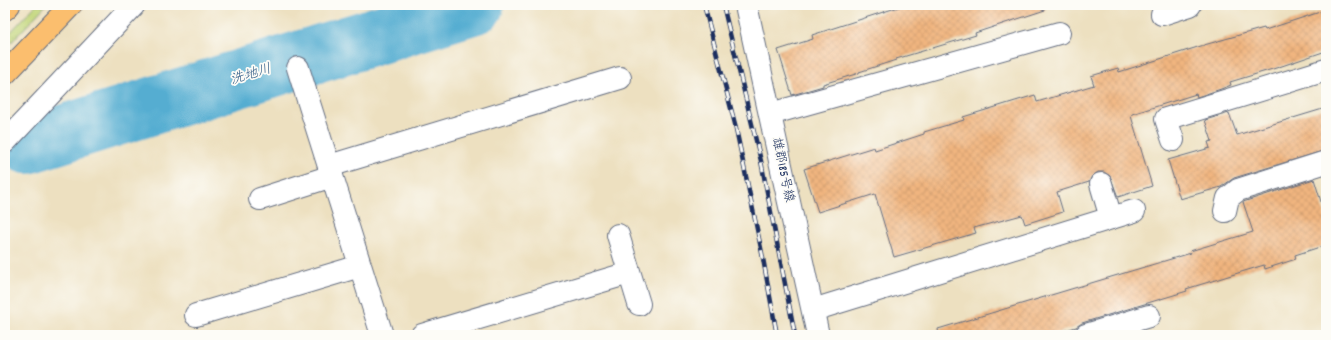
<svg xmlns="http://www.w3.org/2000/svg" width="1331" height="340" font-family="Dekko,'Klee One',sans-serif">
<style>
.grass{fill:url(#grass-tufts);stroke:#6e826c}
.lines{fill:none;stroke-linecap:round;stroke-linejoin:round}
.river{stroke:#54add1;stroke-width:58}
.building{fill:url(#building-cross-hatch)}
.minor-casing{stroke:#646d80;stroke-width:24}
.highway-casing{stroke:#646d80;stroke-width:24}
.minor{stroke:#fff;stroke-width:22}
.highway{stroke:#fbbe6e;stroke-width:22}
.rail-casing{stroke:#1b2f5e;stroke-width:4.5}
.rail{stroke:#fdfcf7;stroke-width:3;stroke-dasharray:9;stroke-linecap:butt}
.labels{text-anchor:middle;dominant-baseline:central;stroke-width:3.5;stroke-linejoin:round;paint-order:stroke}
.street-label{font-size:13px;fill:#1b2f5e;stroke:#fdfcf7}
.water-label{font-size:14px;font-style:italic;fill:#2f5b86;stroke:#fdfcf7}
</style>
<defs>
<pattern id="grass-tufts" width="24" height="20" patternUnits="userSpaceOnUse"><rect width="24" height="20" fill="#c2d679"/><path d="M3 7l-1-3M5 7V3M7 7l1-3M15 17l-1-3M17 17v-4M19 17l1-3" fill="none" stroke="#a6b86b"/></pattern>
<pattern id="building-cross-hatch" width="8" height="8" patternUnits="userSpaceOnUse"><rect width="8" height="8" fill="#f1b57f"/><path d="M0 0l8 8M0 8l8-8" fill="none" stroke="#ce9c70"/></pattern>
</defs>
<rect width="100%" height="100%" fill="#fdfcf7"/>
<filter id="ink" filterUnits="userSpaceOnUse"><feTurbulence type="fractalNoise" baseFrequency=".025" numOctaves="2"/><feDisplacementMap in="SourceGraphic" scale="8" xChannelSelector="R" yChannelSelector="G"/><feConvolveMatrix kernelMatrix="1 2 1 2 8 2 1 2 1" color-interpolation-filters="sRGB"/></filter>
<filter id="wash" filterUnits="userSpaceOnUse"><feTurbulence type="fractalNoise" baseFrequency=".012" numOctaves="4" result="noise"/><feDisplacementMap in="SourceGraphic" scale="16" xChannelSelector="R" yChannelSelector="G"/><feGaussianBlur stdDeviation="0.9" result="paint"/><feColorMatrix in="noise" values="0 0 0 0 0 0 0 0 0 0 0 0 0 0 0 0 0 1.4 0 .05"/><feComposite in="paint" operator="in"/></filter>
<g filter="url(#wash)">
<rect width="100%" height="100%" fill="#ede0c0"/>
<!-- grass -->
<polygon class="grass" points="36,5 46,5 5,49 5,38"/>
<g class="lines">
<!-- river -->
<polyline class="river" points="27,145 475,5"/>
</g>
<g id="blocks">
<!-- building -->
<g class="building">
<polygon points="905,5 1044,5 1045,10 975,33 976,35 896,59 896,60 859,72 859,73 823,84 823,86 792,95 778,50 813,39 812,35"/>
<polygon points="1326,10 1326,51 1276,68 1230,82 1231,85 1221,89 1197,97 1196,94 1132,114 1131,116 1152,186 1118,197 1110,176 1104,172 1098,172 1092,176 1089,182 1057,192 1063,212 1025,224 1022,215 974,228 976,233 894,257 875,194 818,212 804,169 874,147 875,150 924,134 924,132 964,120 963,117 1035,95 1037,102 1094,85 1091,76 1118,68 1119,72 1204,45 1264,28 1265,30"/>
<polygon points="1326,108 1326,150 1234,178 1221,187 1180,199 1168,160 1210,148 1208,142 1212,141 1205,120 1229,113 1237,135"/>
<polygon points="1314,179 1326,218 1326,245 1295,255 1296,259 1265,269 1264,265 1186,289 1187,291 1082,323 1076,327 1051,335 939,335 938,329 1191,253 1190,251 1253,232 1243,202"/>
</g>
</g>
</g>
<g filter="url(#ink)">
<use href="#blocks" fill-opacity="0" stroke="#646d80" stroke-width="1"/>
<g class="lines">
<!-- minor casing -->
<g class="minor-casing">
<g id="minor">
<polyline points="746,5 818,335"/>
<polyline points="1162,14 1190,5"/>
<polyline points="298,68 382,335"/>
<polyline points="770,114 1059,33"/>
<polyline points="1173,140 1166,119 1326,70"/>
<polyline points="5,142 134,5"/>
<polyline points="329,166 620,78"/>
<polyline points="1101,184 1111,218"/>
<polyline points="260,199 332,176"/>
<polyline points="1225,211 1228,198 1238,190 1326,162"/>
<polyline points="618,235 639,304"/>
<polyline points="813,310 1134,211"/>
<polyline points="196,315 360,266"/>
<polyline points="422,335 629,273"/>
<polyline points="1086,335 1149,316"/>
</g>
</g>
<!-- highway casing -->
<g class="highway-casing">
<g id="highway">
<polyline points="5,9 9,5"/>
<polyline points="5,74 71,5"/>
</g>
</g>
<!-- minor -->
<use href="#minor" class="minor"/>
<!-- highway -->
<use href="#highway" class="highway"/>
<!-- rail casing -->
<g class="rail-casing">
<g id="rail">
<polyline points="704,5 735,124 762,253 777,335"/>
<polyline points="723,5 761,161 795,335"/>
</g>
</g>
<!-- rail -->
<use href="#rail" class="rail"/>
</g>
</g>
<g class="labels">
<!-- street labels -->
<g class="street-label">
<text transform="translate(782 170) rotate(78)">雄郡185号線</text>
</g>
<!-- water labels -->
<g class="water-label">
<text transform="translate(251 75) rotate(-17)">洗地川</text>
</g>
</g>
<!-- margin -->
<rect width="1331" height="340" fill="none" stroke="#fdfcf7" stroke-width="20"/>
</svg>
